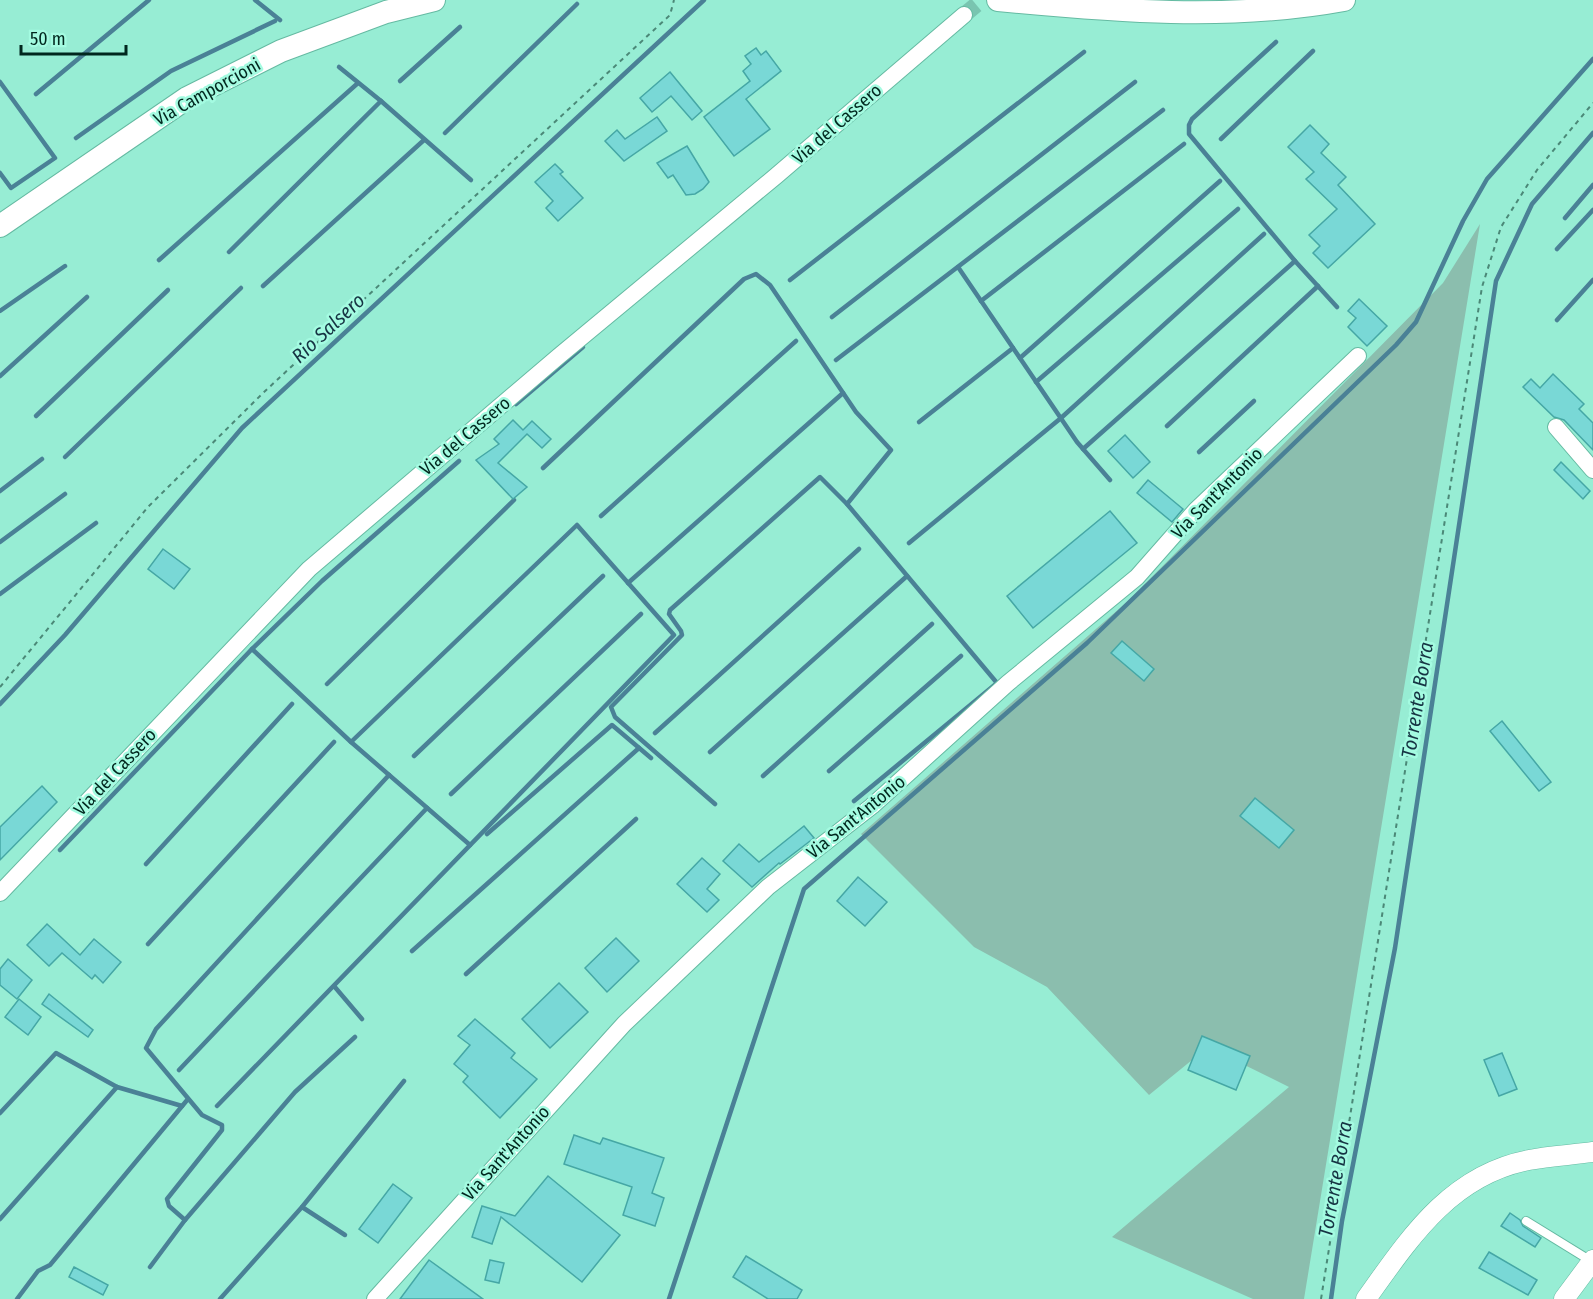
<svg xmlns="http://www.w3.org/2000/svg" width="1593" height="1299" font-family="'Fira Sans Condensed',sans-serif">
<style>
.green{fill:#8bbeae}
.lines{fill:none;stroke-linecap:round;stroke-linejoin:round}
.stream{stroke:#4a8196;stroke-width:4.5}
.building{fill:#79d8d6;stroke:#45a7a5;stroke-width:1.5}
.minor-tunnel{stroke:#79c5b0;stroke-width:16;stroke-dasharray:16 8;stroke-linecap:butt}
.service-casing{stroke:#65baa2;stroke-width:10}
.minor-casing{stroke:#65baa2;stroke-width:18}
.tertiary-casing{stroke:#65baa2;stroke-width:21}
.secondary-casing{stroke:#65baa2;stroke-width:24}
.path{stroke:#4b8877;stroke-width:2;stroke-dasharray:4.5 4.5;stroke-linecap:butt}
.service{stroke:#fff;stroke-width:8}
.minor{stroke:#fff;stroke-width:16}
.tertiary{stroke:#fff;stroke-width:20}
.secondary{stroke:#fff;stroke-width:22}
.labels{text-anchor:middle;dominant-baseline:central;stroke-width:5;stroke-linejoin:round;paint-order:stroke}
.street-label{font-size:18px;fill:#01271e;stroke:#a4fbe1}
.water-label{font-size:20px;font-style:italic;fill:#163443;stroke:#a4fbe1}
</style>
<rect width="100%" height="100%" fill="#97edd4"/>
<!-- green -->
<polygon class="green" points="1480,224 1304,1299 1253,1299 1112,1237 1289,1087 1208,1047 1149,1095 1047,987 974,947 861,834 1128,601 1443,283"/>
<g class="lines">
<!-- stream -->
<g class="stream">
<polyline points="255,0 280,20"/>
<polyline points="1276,42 1192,119 1189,125 1189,134 1295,261 1337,307"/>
<polyline points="339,67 381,101 471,180"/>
<polyline points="400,81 460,27"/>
<polyline points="0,82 55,158 11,188 0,173"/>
<polyline points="36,94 149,0"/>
<polyline points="445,133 577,4"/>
<polyline points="76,138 171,71 275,21"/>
<polyline points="1221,139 1313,51"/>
<polyline points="1565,218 1593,185"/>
<polyline points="1557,249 1593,210"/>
<polyline points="229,252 381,101"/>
<polyline points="159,260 358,83"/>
<polyline points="958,267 1077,442 1110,480"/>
<polyline points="790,280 1084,52"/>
<polyline points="263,286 424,140"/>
<polyline points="981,301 1184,144"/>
<polyline points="0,311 65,266"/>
<polyline points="832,317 1135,82"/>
<polyline points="1557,320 1593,280"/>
<polyline points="1020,358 1220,181"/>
<polyline points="836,360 1163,110"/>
<polyline points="0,376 87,297"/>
<polyline points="1036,382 1238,209"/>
<polyline points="516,404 583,347"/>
<polyline points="36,416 168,290"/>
<polyline points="919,422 1013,348"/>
<polyline points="1167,426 1318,286"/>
<polyline points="1083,449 1295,261"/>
<polyline points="1199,452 1254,401"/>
<polyline points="65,457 241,288"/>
<polyline points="543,468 744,279 756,274 770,285 856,412 891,450 847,504 997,683 854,801"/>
<polyline points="0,491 42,459"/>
<polyline points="601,516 796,341"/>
<polyline points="0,542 65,494"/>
<polyline points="909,543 1061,418 1264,234"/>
<polyline points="628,583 843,393"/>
<polyline points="0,594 96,523"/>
<polyline points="252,649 351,742 470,845"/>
<polyline points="327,684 514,500"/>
<polyline points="0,704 65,635 242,428 704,0"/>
<polyline points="655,733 859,549"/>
<polyline points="710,752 907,576"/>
<polyline points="414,756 603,576"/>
<polyline points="829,771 961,656"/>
<polyline points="763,776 932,624"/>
<polyline points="451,794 641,614"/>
<polyline points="715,804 615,717 611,707 682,635 681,631 669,614 670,610 820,477 847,504"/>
<polyline points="487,834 612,725 651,758"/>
<polyline points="60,850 252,649 322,581 459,461"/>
<polyline points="146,864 292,704"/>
<polyline points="148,944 334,742"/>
<polyline points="412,951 639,748"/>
<polyline points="466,974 636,819"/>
<polyline points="334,986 362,1019"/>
<polyline points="179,1070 427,808"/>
<polyline points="217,1106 674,635 577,525 351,742"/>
<polyline points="0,1113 56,1053 117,1087 182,1106"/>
<polyline points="302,1207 345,1235"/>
<polyline points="0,1219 117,1087"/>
<polyline points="185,1220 169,1206 167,1199 222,1130 222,1125 202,1115 146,1048 156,1029 389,775"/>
<polyline points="150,1267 185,1220 295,1092 355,1037"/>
<polyline points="17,1299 38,1271 50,1265 188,1099"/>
<polyline points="220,1299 302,1207 404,1081"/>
<polyline points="669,1299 804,889 1087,643 1396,345 1416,322 1463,221 1487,179 1593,59"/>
<polyline points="1331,1299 1342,1221 1395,948 1496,281 1532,204 1593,133"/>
</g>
</g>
<!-- building -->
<g class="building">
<polygon points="756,48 761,55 766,51 781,71 746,99 770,129 734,156 704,117 750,81 743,71 751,64 745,56"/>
<polygon points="670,72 702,111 692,120 671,96 652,112 640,98"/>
<polygon points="657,117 667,131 624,161 605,141 617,130 625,139"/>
<polygon points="1310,125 1329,144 1321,153 1346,177 1338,185 1375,224 1328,268 1313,253 1320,246 1309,235 1337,209 1306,179 1314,172 1288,147"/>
<polygon points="687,146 709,182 703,189 695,194 686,195 673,175 668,178 657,163"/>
<polygon points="555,164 563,172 560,174 583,198 558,221 546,208 553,201 535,182"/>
<polygon points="1359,299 1387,326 1367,346 1348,327 1356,318 1348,311"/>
<polygon points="1553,374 1584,404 1579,409 1593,423 1593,450 1564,420 1554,417 1523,387 1531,379 1540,388"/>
<polygon points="513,420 523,430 532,421 551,439 542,448 527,434 498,463 527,487 513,499 476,460 499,444 494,439"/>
<polygon points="1125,435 1150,462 1133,478 1108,451"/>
<polygon points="1561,462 1590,491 1583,499 1554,470"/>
<polygon points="1148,480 1183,509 1172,522 1137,493"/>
<polygon points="1110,511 1137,543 1033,628 1007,596"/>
<polygon points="163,549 190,569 174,589 148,569"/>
<polygon points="1122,641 1154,669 1144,681 1111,653"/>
<polygon points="1502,721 1551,782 1539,791 1490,731"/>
<polygon points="42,786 57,802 0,860 0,827"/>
<polygon points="1255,798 1294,830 1279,848 1240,816"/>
<polygon points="804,826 814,838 780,864 779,863 752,887 723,861 739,844 759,862"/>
<polygon points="702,858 720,874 707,889 719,900 707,912 677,884"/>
<polygon points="858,877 887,902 865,926 837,901"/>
<polygon points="47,924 80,955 94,939 121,962 103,983 95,975 92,979 62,953 49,966 27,945"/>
<polygon points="616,938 639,961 607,992 585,968"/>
<polygon points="8,959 32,980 17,999 0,985 0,969"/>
<polygon points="559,983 588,1012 550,1048 522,1019"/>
<polygon points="49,994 93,1030 88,1037 42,1004"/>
<polygon points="19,999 41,1017 28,1035 5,1017"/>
<polygon points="475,1019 515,1053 511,1058 537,1079 500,1118 463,1082 468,1076 454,1064 470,1045 458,1036"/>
<polygon points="1202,1036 1250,1056 1236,1090 1188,1070"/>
<polygon points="1502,1053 1517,1089 1499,1096 1484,1060"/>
<polygon points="574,1135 600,1144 603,1138 664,1158 652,1193 664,1198 655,1226 623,1215 632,1187 564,1164"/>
<polygon points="548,1176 620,1235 582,1282 501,1217 492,1244 472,1237 482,1206 515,1216"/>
<polygon points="393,1184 412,1198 378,1243 359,1229"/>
<polygon points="1510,1213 1520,1220 1523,1226 1541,1238 1535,1247 1501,1226"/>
<polygon points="1489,1252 1537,1280 1528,1295 1479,1268"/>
<polygon points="746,1256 802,1290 797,1299 768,1299 733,1277"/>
<polygon points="429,1260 483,1299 400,1299"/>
<polygon points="490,1260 504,1263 499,1283 485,1280"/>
<polygon points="74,1267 108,1285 103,1295 69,1277"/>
</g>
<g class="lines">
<!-- minor-tunnel -->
<polyline class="minor-tunnel" points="964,15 982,0"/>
<!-- service casing -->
<g class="service-casing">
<polyline id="service" points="1526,1221 1591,1261"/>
</g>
<!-- minor casing -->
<g class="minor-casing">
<g id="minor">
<polyline points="1556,427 1593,470"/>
<polyline points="0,893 309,569 559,356 776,176 964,15"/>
<polyline points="375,1299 624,1024 768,887 872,806 1008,683 1137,577 1196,510 1358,356"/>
</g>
</g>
<!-- tertiary casing -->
<g class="tertiary-casing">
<g id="tertiary">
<path d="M1366,1299C1409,1239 1450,1175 1529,1160C1550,1156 1572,1155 1593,1152"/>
<polyline points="1564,1299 1593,1260"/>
</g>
</g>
<!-- secondary casing -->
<g class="secondary-casing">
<g id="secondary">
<path d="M998,0C1113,11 1230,21 1344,0"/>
<polyline points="0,226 187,98 281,51 386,12 434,0"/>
</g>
</g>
<!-- path -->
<g class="path">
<polyline points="0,687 148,507 263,393 670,15 674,0"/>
<polyline points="1321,1299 1482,287 1501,227 1537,170 1593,103"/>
</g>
<!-- service -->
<use href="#service" class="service"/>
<!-- minor -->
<use href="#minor" class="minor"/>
<!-- tertiary -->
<use href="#tertiary" class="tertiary"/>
<!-- secondary -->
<use href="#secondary" class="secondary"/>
</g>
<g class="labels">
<!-- street labels -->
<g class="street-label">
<text transform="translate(207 92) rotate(-29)">Via Camporcioni</text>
<text transform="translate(837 124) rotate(-41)">Via del Cassero</text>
<text transform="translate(465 436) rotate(-40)">Via del Cassero</text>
<text transform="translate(1217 493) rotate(-45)">Via Sant'Antonio</text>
<text transform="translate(115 772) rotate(-47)">Via del Cassero</text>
<text transform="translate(856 817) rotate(-39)">Via Sant'Antonio</text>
<text transform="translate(506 1153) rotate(-48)">Via Sant'Antonio</text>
</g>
<!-- water labels -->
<g class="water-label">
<text transform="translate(328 328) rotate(-43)">Rio Salsero</text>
<text transform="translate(1417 700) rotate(-81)">Torrente Borra</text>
<text transform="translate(1335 1179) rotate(-80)">Torrente Borra</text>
</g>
</g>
<!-- scale -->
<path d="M21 45v9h105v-9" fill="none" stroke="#01271e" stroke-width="3"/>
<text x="30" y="45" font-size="18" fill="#01271e" stroke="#a4fbe1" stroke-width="4.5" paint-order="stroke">50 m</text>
</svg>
